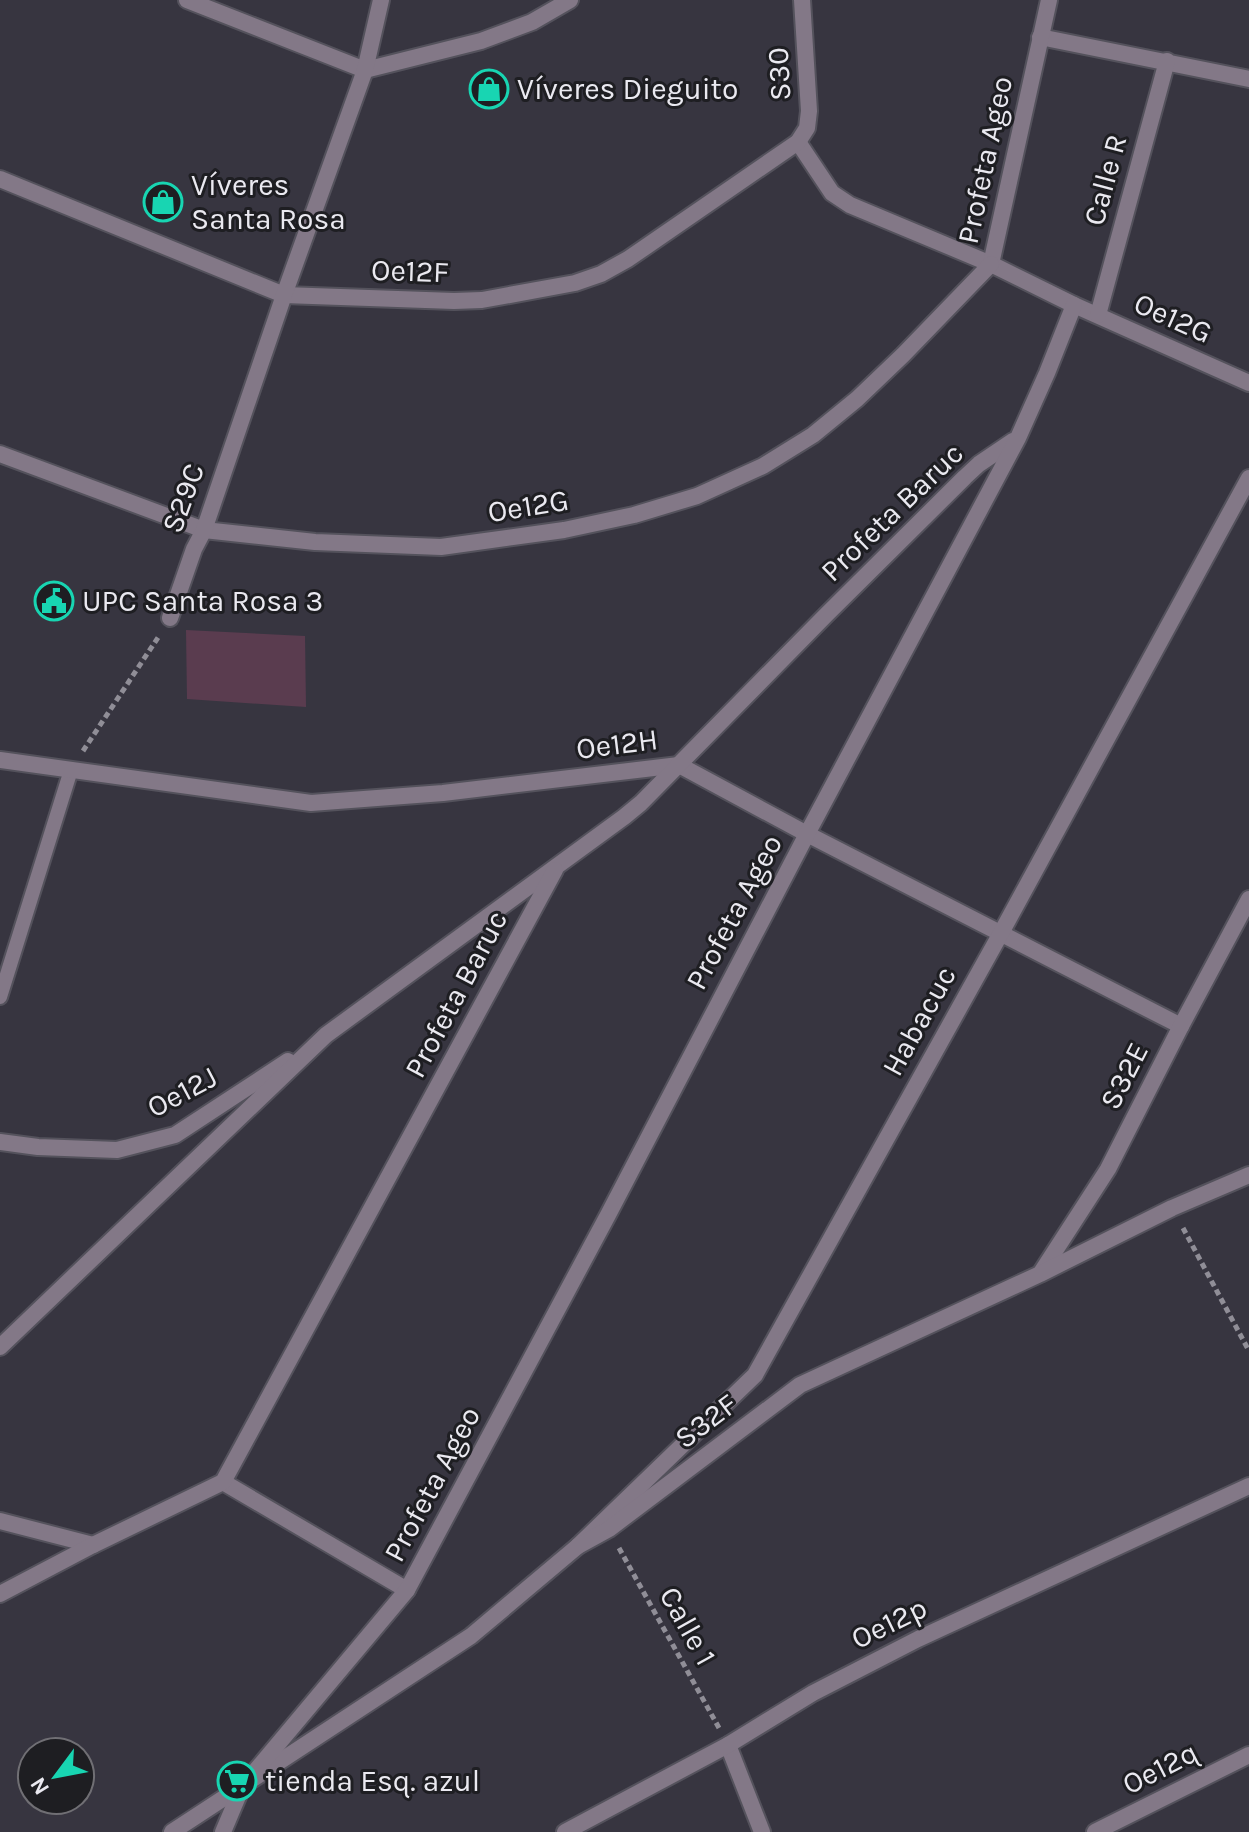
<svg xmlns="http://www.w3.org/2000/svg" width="1249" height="1832" font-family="Karla,sans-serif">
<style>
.pitch{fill:#5a3c4f}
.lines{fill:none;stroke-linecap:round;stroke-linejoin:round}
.lane-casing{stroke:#54525c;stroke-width:18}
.street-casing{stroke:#54525c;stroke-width:20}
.path{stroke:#908e97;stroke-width:5;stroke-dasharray:6 4;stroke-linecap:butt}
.lane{stroke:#837887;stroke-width:14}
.street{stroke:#837887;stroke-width:16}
.labels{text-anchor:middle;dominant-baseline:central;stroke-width:6;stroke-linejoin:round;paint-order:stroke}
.street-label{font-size:30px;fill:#eae9f0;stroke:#1e1e22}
.poi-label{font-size:30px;fill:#eae9f0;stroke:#1e1e22;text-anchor:start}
</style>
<rect width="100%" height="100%" fill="#373540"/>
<!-- pitch -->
<polygon class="pitch" points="186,630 305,636 306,707 187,699"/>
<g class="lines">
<!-- lane casing -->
<g class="lane-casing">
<polyline id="lane" points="0,997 71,770"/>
</g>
<!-- street casing -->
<g class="street-casing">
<g id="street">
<polyline points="187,0 365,70 481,41 532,22 570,0"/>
<polyline points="1040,37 1249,79"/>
<polyline points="798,142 832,193 850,205 991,264 1074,305 1249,383"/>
<polyline points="0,179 284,295 454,301 482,300 575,283 601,274 628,259 798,142 807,128 809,111 802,0"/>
<polyline points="991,264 1049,0"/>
<polyline points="1098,315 1167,61"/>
<polyline points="0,454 204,530 315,542 441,547 564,530 634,515 697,496 763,466 813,435 857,399 903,355 991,264"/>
<polyline points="170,618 194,549 204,530 284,295 365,70 381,0"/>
<polyline points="0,760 311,803 443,793 679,765 807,834 1181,1026"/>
<polyline points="0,1142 38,1147 117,1150 175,1135 288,1061"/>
<polyline points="1042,1271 1108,1169 1181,1026 1249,899"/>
<polyline points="0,1347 326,1035 624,817 641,803 826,615 965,477 979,464 1013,441"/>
<polyline points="223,1482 407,1590"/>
<polyline points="0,1521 93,1545"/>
<polyline points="578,1546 755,1375 1001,933 1249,478"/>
<polyline points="0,1594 93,1545 223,1482 555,870"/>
<polyline points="728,1745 762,1832"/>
<polyline points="172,1832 471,1636 578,1546 609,1529 800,1385 1040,1274 1172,1208 1249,1175"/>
<polyline points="223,1832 242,1787 407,1590 608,1215 807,834 1018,438 1047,373 1074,305"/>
<polyline points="565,1832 728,1745 813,1693 918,1639 1249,1486"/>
<polyline points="1095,1832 1249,1755"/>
</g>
</g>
<!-- path -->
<g class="path">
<polyline points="83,751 159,636"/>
<polyline points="1183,1228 1249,1351"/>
<polyline points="619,1548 719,1728"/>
</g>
<!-- lane -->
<use href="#lane" class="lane"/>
<!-- street -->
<use href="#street" class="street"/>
</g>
<!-- icons -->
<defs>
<g id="shop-ring" transform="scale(2)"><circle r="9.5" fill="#1e1e22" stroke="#18d5b2" stroke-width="1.5"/><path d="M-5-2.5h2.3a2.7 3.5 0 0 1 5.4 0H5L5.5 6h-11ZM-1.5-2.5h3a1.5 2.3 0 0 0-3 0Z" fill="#18d5b2"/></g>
<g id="civic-ring" transform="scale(2)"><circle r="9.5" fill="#1e1e22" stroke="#18d5b2" stroke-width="1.5"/><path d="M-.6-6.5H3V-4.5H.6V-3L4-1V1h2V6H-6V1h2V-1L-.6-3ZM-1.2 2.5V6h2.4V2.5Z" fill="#18d5b2"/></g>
<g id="supermarket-ring" transform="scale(2)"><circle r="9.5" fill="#1e1e22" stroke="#18d5b2" stroke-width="1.5"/><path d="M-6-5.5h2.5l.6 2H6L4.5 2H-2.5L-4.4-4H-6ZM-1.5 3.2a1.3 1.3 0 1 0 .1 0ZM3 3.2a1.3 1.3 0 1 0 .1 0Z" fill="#18d5b2"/></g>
</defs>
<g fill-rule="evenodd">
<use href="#shop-ring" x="489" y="89"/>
<use href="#shop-ring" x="163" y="202"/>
<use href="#civic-ring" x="54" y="601"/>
<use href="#supermarket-ring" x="237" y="1781"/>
</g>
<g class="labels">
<!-- street labels -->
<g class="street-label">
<text transform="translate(779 74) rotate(-93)">S30</text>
<text transform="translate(985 160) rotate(-78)">Profeta Ageo</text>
<text transform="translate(1105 180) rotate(-75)">Calle R</text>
<text transform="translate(410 271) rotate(2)">Oe12F</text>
<text transform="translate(1173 318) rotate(24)">Oe12G</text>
<text transform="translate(183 498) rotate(-70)">S29C</text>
<text transform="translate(528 506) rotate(-9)">Oe12G</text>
<text transform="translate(892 512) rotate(-44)">Profeta Baruc</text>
<text transform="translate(617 744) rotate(-7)">Oe12H</text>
<text transform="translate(734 912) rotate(-62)">Profeta Ageo</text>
<text transform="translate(456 994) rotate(-62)">Profeta Baruc</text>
<text transform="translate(919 1021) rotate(-61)">Habacuc</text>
<text transform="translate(1124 1076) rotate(-63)">S32E</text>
<text transform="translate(182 1092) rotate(-28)">Oe12J</text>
<text transform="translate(706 1421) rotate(-37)">S32F</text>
<text transform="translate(432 1484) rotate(-62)">Profeta Ageo</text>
<text transform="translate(889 1623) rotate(-26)">Oe12p</text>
<text transform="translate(688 1626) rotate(61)">Calle 1</text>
<text transform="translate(1160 1768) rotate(-27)">Oe12q</text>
</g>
<!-- poi labels -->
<g class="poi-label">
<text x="517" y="89">Víveres Dieguito</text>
<text x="191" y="185">Víveres<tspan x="191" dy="34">Santa Rosa</tspan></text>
<text x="82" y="601">UPC Santa Rosa 3</text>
<text x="265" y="1781">tienda Esq. azul</text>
</g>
</g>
<!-- north arrow -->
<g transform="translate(56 1776) rotate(238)"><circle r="38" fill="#1e1e22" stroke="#706f74" stroke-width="2"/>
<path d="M0-6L14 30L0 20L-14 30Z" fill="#18d5b2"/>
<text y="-12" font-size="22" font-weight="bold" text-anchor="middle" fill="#eae9f0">N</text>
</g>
</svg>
